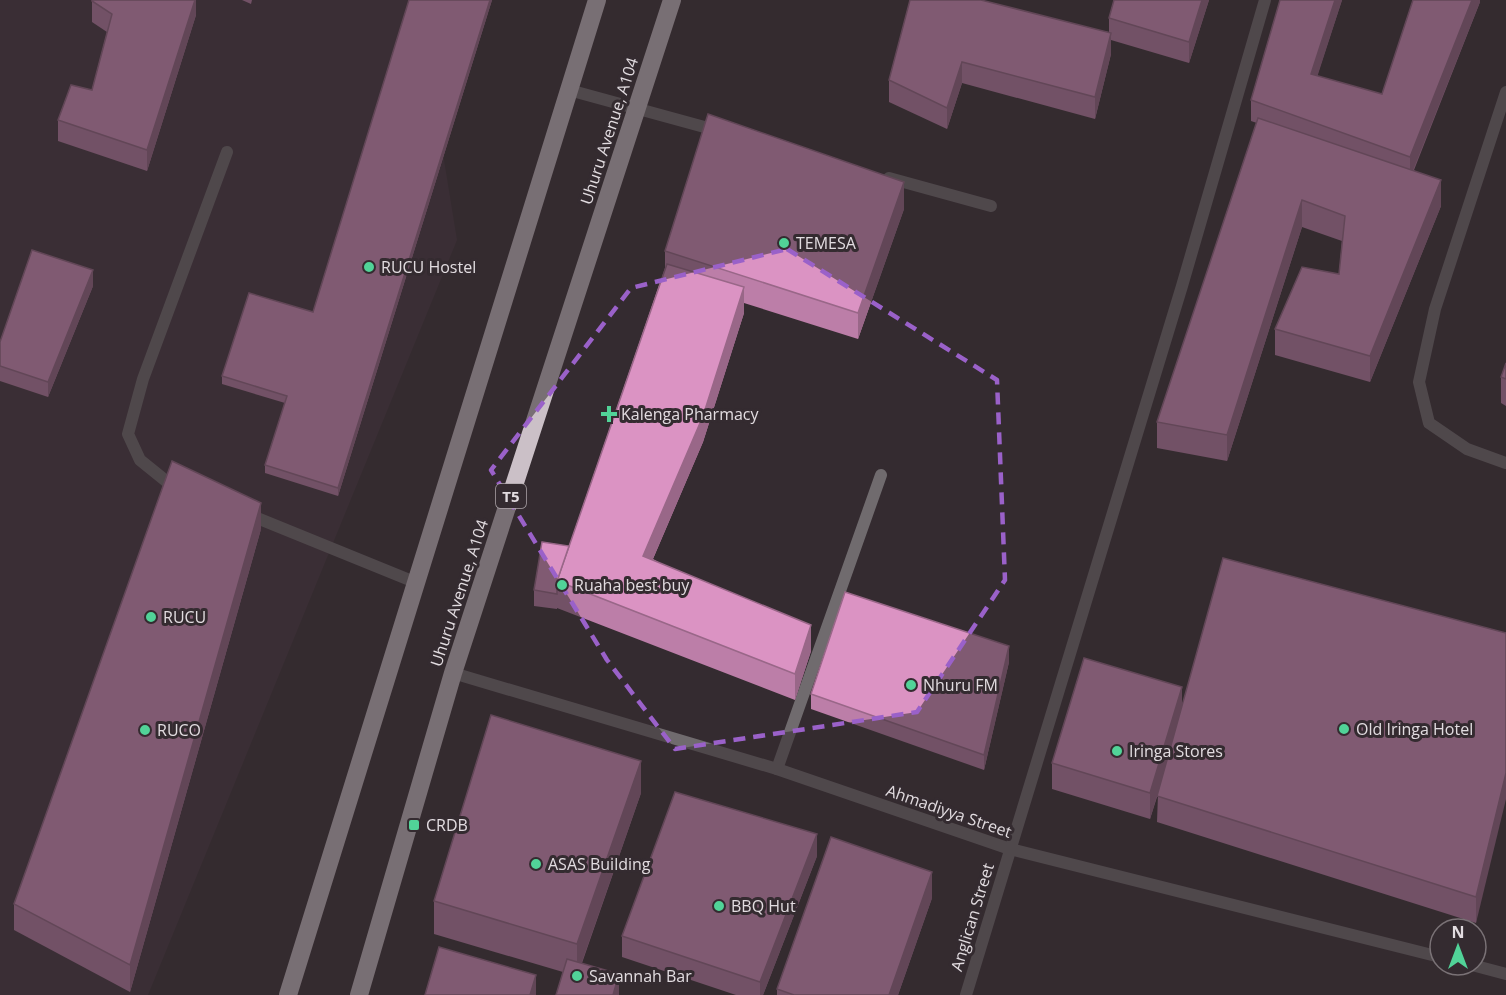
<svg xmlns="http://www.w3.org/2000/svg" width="1506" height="995" font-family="'Open Sans',sans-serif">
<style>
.built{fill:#41323c}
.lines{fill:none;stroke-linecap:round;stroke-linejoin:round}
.lane{stroke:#706b6e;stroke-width:12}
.street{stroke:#706b6e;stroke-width:12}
.highway{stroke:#cbc0c7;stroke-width:18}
.wall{fill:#bc7ea8}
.shaded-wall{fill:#996788}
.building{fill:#db93c3;stroke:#996788;stroke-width:1.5}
.marked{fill:none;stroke:#9a61c9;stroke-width:4.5;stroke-dasharray:12 8;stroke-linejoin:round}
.poi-dot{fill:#51d398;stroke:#342b30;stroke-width:2}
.labels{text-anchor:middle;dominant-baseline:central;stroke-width:6;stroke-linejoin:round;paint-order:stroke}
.shield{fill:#342b30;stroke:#aea7ab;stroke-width:1.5}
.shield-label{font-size:15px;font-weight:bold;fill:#e2dce0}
.street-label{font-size:16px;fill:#e2dce0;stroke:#342b30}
.poi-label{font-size:16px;fill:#e2dce0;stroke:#342b30;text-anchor:start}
</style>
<rect width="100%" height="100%" fill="#342b30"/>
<!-- built -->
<polygon class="built" points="0,0 418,0 457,240 148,995 0,995"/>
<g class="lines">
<!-- lane -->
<g class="lane">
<polyline points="569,90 719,131"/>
<polyline points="1506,92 1435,309 1419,382 1429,423 1467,449 1506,463"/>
<polyline points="889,178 991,206"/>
<polyline points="178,486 166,481 140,460 128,434 143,379 227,152"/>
<polyline points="247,514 417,583"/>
<polyline points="777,769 881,475"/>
</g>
<!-- street -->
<g class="street">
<polyline points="453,673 777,769 1010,849 1440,957"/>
<polyline points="1472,965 1506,974"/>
<polyline points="966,995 1182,286 1265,0"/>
</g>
<!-- highway -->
<g class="highway">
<polyline points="288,995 597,0"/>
<polyline points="359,995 453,673 672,0"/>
</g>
</g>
<!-- wall -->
<g class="wall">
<polygon points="196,0 196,15 147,171 58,141 58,120 92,90 107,32 92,22 92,1"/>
<polygon points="242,0 252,0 251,4"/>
<polygon points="409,0 492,0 338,496 265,473 265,465 285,403 222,384 222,376 313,312"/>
<polygon points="910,0 1109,32 1109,18 1114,0 1209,0 1189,63 1111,40 1111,54 1095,119 962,83 947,129 889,102 889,80"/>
<polygon points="1280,0 1342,0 1317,76 1382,94 1480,0 1480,2 1414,170 1441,206 1370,382 1275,355 1275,329 1339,274 1342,241 1302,227 1227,461 1157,448 1157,422 1257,123 1251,121 1251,100"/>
<polygon points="904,209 858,339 744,303 744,313 703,442 653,559 811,651 795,700 557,608 557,609 534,606 534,590 569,546 665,268 665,251"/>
<polygon points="93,286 48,397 0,381 0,342"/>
<polygon points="1506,363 1506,406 1501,403 1501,377"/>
<polygon points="261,529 130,992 14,930 14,904"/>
<polygon points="1506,633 1476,923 1157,822 1158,794 1150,819 1052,789 1052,763 1182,704"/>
<polygon points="1009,662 984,770 811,709 811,694"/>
<polygon points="641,793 582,963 619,995 563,972 434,934 434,901"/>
<polygon points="817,856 763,995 736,995 622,957 622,936"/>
<polygon points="932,898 898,995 777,995 777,989"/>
</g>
<!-- shaded-wall -->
<g class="shaded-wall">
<polygon points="195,0 196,0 196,15 147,171 147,150"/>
<polygon points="490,0 492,0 338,496 338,488"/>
<polygon points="1202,0 1209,0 1189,63 1189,42"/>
<polygon points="1335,0 1342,0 1311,96 1311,74"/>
<polygon points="1472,0 1480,0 1480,2 1410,178 1410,157"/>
<polygon points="1111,33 1111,54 1095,119 1095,97"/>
<polygon points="962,62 962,83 947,129 947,108"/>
<polygon points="1441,180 1441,206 1370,382 1370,356"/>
<polygon points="904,182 904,209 858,339 858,313"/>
<polygon points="1302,200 1302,227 1227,461 1227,435"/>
<polygon points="93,270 93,286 48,397 48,382"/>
<polygon points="744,287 744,313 703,442 643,582 643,556"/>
<polygon points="261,503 261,529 130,992 130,965"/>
<polygon points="811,625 811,651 795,700 795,674"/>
<polygon points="1009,646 1009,662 984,770 984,755"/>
<polygon points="1182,687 1182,713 1150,819 1150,793"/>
<polygon points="641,761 641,793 577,976 577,944"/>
<polygon points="1506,773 1506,799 1476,923 1476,897"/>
<polygon points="817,834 817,856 763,995 760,995 760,982"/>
<polygon points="932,872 932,898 898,995 889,995"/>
<polygon points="619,974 619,995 613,995"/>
<polygon points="536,975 536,995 530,995"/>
</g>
<!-- building -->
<g class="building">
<polygon points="92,0 195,0 147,150 58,120 71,85 92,90 112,14 92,1"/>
<polygon points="409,0 490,0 338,488 265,465 287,396 222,376 249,293 313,312"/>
<polygon points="910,0 981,0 1111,33 1095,97 962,62 947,108 889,80"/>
<polygon points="1114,0 1202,0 1189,42 1109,18"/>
<polygon points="1280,0 1335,0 1311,74 1382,94 1413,0 1472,0 1410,157 1251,100"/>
<polygon points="708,114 904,182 858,313 665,251"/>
<polygon points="1258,118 1441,180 1370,356 1275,329 1302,267 1339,274 1345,216 1302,200 1227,435 1157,422"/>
<polygon points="32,250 93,270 48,382 0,366 0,342"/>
<polygon points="667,264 744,287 703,416 643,556 811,625 795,674 557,581"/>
<polygon points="1506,363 1506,379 1501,377"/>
<polygon points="172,461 261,503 130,965 14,904"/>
<polygon points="542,542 569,546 557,581 557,594 534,590"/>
<polygon points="1223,558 1506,633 1506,773 1476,897 1157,796"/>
<polygon points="845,592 1009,646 984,755 811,694"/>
<polygon points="1084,658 1182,687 1150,793 1052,763"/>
<polygon points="491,715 641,761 577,944 434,901"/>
<polygon points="675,792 817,834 760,982 622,936"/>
<polygon points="831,837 932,872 889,995 794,995 777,989"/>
<polygon points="439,947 536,975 530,995 425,995"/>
<polygon points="567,959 619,974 613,995 556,995"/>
</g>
<!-- marked area -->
<path d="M0 0H1506V995H0ZM787,249L997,380L1005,580L917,712L675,749L607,660L491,470L631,288Z" fill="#342b30" fill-opacity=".55" fill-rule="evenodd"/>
<path class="marked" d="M787,249L997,380L1005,580L917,712L675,749L607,660L491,470L631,288Z"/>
<!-- markers -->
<g class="poi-dot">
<circle cx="784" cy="243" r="6"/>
<circle cx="369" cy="267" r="6"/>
<path d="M606 405h6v6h6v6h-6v6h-6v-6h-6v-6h6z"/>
<circle cx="562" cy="585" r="6"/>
<circle cx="151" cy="617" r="6"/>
<circle cx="911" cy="685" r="6"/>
<circle cx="1344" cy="729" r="6"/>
<circle cx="145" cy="730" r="6"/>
<circle cx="1117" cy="751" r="6"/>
<rect x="408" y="819" width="12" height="12" rx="3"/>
<circle cx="536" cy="864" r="6"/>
<circle cx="719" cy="906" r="6"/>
<circle cx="577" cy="976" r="6"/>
</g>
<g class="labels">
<!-- shield labels -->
<rect class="shield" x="496" y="484" width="30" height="24" rx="4.5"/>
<g class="shield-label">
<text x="511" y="496">T5</text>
</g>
<!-- street labels -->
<g class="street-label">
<text transform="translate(609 131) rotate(-72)">Uhuru Avenue, A104</text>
<text transform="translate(459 593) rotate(-72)">Uhuru Avenue, A104</text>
<text transform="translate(949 811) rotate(19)">Ahmadiyya Street</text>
<text transform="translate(972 917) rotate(-73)">Anglican Street</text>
</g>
<!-- poi labels -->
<g class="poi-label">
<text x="796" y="243">TEMESA</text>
<text x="381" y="267">RUCU Hostel</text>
<text x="621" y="414">Kalenga Pharmacy</text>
<text x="574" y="585">Ruaha best buy</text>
<text x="163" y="617">RUCU</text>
<text x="923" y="685">Nhuru FM</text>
<text x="1356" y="729">Old Iringa Hotel</text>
<text x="157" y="730">RUCO</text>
<text x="1129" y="751">Iringa Stores</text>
<text x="426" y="825">CRDB</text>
<text x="548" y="864">ASAS Building</text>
<text x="731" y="906">BBQ Hut</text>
<text x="589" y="976">Savannah Bar</text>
</g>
</g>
<!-- north arrow -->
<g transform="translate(1458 947)"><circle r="28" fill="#342b30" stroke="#7a7276" stroke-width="1.5"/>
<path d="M0-4.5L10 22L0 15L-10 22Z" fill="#51d398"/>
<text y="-9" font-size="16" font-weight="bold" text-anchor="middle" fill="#e2dce0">N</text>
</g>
</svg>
